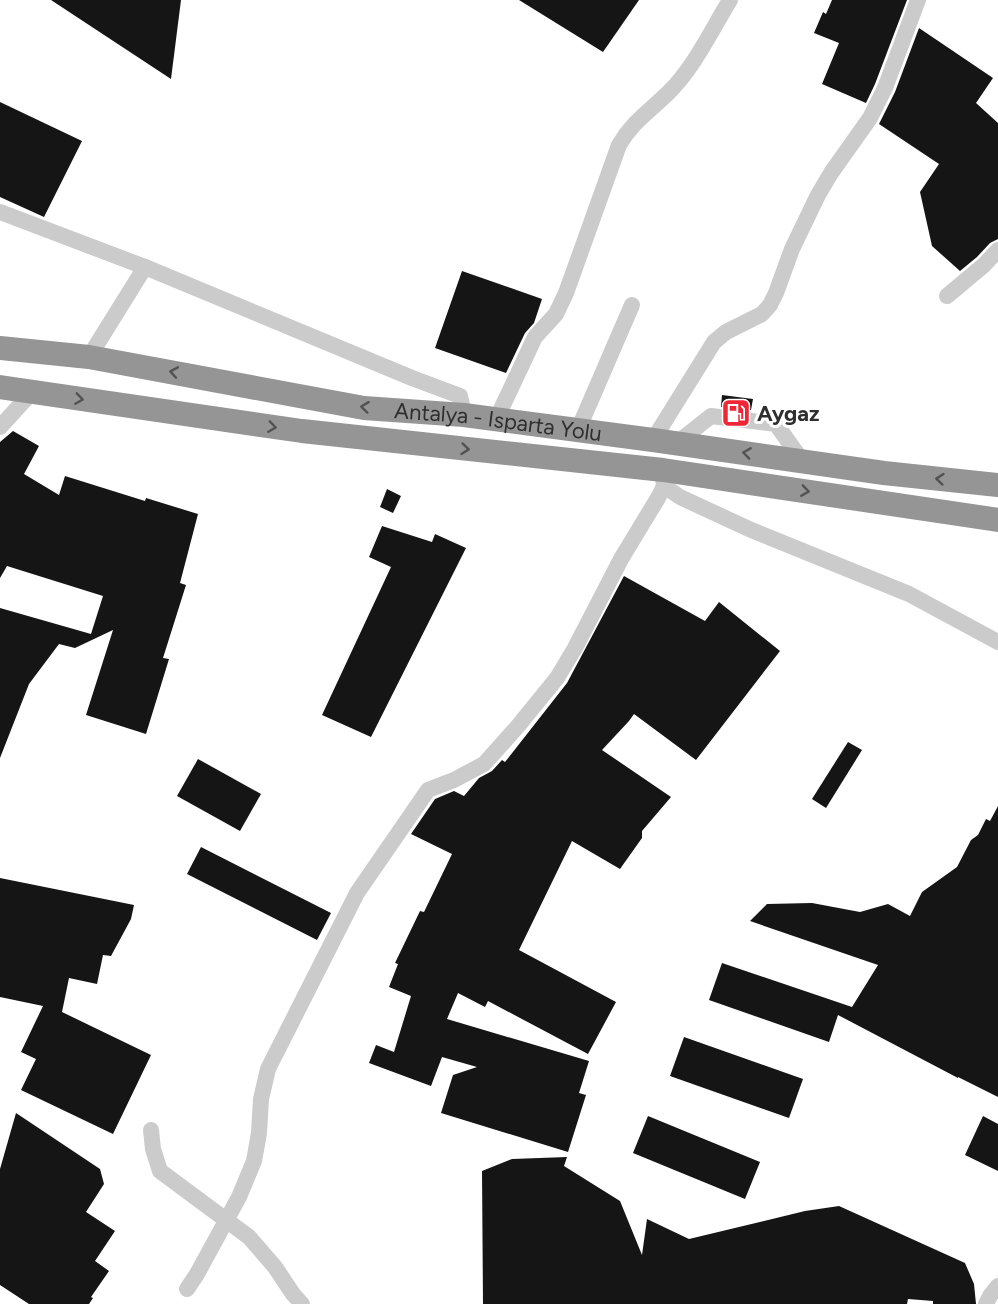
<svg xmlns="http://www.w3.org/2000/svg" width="998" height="1304" font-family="Figtree,sans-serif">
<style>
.building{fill:#151515}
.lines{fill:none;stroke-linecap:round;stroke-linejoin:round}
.minor{stroke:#cbcbcb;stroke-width:16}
.highway{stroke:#959595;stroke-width:24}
.oneway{stroke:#525252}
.labels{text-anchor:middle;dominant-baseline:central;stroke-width:6;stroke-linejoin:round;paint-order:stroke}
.poi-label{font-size:22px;font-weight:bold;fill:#2e2e2e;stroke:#fff;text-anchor:start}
.street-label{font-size:22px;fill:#2e2e2e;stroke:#fff}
</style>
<rect width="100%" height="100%" fill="#fff"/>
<!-- building -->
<g class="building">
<polygon points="51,0 181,0 171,79"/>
<polygon points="519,0 639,0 603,52"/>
<polygon points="832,0 907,0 875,84 866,103 822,84 839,43 814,33 823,12 826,14"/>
<polygon points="919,28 993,78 976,103 998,123 998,239 990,243 977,257 960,271 932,246 920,192 939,164 879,124 895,92"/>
<polygon points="0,102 82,141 44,217 0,197"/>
<polygon points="462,271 542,299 534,323 525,333 506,373 435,348"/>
<polygon points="722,395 753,399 751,410 721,407"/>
<polygon points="13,431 39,446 24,474 59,495 65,476 145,501 146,498 198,514 180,583 186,585 163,658 169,659 146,734 86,715 113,630 75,648 59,644 29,684 0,758 0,608 91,634 103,596 7,566 0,578 0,442"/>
<polygon points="387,489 401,496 393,513 380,507"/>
<polygon points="382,526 432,542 435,534 466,548 371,737 322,715 391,567 369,557"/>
<polygon points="624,576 705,621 719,602 780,651 696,760 634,714 629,721 602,750 671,797 642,831 642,838 620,869 572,841 519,950 616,1002 588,1054 488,1001 485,1007 458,993 447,1019 589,1061 579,1093 586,1095 568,1152 441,1113 453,1075 477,1067 442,1057 431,1086 369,1063 376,1045 394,1052 411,996 389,987 398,964 395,963 420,911 424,912 452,854 411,834 435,799 454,791 464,796 479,778 492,771 502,760 505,762 567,683"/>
<polygon points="848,742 862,750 826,808 812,799"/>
<polygon points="198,759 261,794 240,831 177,796"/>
<polygon points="998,806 998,1097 958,1077 958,1078 838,1015 829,1042 709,1000 722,963 852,1007 878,965 750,921 767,904 812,903 860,912 888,904 910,916 922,892 957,867 971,840 978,835 986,819 990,821"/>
<polygon points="201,847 331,913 317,940 187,874"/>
<polygon points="0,878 134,905 131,919 111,956 103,955 97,984 69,978 62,1012 151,1055 113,1134 21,1090 36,1059 21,1052 43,1006 0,997"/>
<polygon points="684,1037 803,1079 789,1118 670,1076"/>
<polygon points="16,1113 100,1169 104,1184 86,1212 115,1231 95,1261 109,1271 91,1297 93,1298 89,1304 29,1304 0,1285 0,1169"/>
<polygon points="648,1116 760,1162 745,1199 633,1153"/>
<polygon points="983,1116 998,1124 998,1171 965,1155"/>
<polygon points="567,1157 564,1166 620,1201 642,1255 647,1219 689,1239 805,1211 839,1206 965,1263 974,1284 976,1304 933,1304 933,1301 908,1299 907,1304 483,1304 482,1171 512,1159"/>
</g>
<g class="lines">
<!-- minor -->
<g class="minor">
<polyline points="0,212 145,267 412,378 460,396 464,415"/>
<polyline points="947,296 984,265 998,250"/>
<polyline points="89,357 145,267"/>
<path d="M496,420L535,337L556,314L566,293L619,145C633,121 650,111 669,92C695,66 711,31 730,0"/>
<polyline points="0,427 32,392"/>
<polyline points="578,430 632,305"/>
<polyline points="653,440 714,342 726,332 762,314 770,305 776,293 792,249 818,195 831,173 870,118 885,88 918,0"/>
<polyline points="677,443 711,416 776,424 803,462"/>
<polyline points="663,477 664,486 680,497 749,529 909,594 998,642"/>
<polyline points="151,1130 153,1149 160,1171 249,1237 275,1267 293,1294 302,1304"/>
<polyline points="187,1289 197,1274 239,1197 254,1161 259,1133 261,1099 268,1069 357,893 428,790 454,780 484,764 518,726 557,678 575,648 621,559 658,498 664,486"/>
<polyline points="986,1304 990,1296 998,1286"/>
</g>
<!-- highway -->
<g class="highway">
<path id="s1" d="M0,348L89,357L364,408L464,415L653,440L884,473L998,485"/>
<polyline points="0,387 302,431 663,470 998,520"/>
</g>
</g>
<!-- one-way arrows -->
<defs><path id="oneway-chevron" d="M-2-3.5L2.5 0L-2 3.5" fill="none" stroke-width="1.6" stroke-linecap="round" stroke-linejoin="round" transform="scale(1.5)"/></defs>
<g class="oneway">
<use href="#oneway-chevron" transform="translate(174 372) rotate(-170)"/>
<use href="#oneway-chevron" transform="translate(79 399) rotate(8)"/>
<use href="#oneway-chevron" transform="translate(365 407) rotate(-173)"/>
<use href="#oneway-chevron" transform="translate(272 427) rotate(8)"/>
<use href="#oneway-chevron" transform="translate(465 449) rotate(6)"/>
<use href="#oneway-chevron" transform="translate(747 453) rotate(-172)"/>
<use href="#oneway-chevron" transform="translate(940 479) rotate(-174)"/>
<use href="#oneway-chevron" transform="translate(805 491) rotate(8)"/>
</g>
<!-- icons -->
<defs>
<g id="fuel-square" transform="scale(1.5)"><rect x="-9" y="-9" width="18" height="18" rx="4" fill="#ee2636" stroke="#fff"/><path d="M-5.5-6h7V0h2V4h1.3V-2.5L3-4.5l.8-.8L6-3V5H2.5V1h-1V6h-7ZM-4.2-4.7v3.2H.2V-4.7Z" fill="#fff"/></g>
</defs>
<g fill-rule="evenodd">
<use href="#fuel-square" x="736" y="413"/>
</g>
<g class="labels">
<!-- poi labels -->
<g class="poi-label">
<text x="757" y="413">Aygaz</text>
</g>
<!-- street labels -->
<g class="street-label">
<text stroke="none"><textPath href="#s1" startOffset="504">Antalya - Isparta Yolu</textPath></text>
</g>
</g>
</svg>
